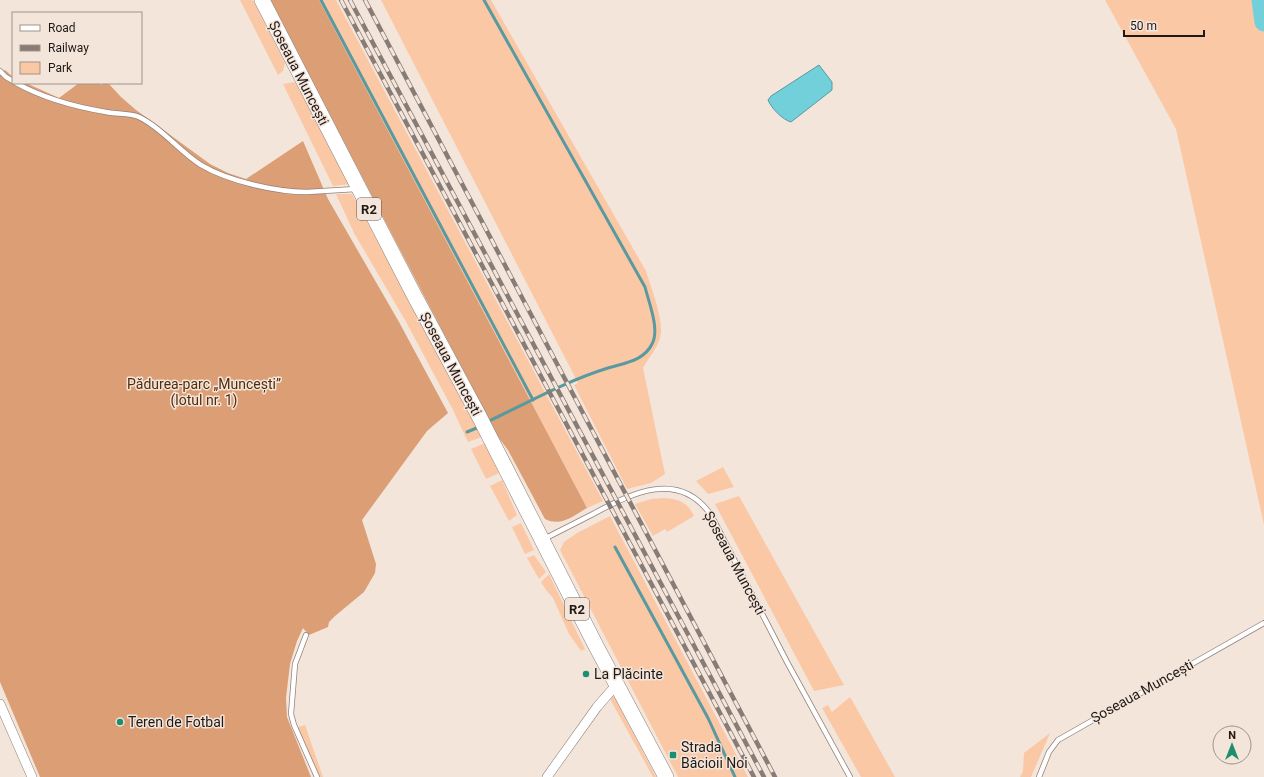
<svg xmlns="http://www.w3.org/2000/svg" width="1264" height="777" font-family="Roboto,sans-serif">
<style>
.green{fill:#fbc8a6}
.forest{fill:#db9e75}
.water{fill:#72d0db;stroke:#5999a0}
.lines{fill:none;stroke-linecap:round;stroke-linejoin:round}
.stream{stroke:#5999a0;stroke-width:3}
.river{stroke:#72d0db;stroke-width:19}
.service-casing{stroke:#90827a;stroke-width:6}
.minor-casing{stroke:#90827a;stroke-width:10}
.primary-casing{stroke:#90827a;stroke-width:16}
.service{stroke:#fff;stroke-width:4.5}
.minor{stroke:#fff;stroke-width:9}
.primary{stroke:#fff;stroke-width:15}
.rail-casing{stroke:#877c76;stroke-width:4.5}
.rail{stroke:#f4e5db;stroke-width:3;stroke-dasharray:9;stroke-linecap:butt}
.poi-dot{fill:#1d8e70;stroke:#f4e5db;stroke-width:1.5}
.labels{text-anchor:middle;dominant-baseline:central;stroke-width:3;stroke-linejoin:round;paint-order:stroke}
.shield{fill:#f4e5db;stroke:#5f5651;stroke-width:1}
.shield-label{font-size:13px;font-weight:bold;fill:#1f1916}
.street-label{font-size:14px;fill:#1f1916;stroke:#f4e5db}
.park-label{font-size:14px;fill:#522b0a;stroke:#f4e5db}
.poi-label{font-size:14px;fill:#1f1916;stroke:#f4e5db;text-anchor:start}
</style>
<rect width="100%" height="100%" fill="#f4e5db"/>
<!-- green -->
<g class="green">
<polygon points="240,0 253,0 285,63 283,71 278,75"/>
<polygon points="319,0 336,0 603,501 587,508"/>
<path d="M381,0H491L646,271C651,288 665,321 660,338C657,349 648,358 643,368L665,474L651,483L627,489L574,385L578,383Z"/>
<polygon points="1105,0 1264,0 1264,525 1176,129"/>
<polygon points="295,82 351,184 333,186 283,84"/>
<polygon points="336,194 352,194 482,437 468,442 452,408 405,320 354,233"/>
<polygon points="485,443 499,473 486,479 471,449"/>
<polygon points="723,467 734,487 708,494 696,481"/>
<polygon points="502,480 517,515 509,521 490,486"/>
<polygon points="739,496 844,685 814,691 715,504"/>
<path d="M662,498C677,498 688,502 694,516L667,532L665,529L653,536L635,504L651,499Z"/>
<polygon points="610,516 748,777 678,777 560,550 564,542 577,533"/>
<polygon points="521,523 534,550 525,554 512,527"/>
<polygon points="534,555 546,572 539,579 527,558"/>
<polygon points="549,574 585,649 581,651 569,634 553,598 546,590 541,582"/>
<polygon points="614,696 656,777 653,777 610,699"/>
<polygon points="850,697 853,702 895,777 861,777 822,708 828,705 832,712"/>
<polygon points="305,725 323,777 319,777 298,727"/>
<polygon points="1050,733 1031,777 1020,777 1023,771 1024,753"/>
</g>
<!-- forest -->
<g class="forest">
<path d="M270,0H319L587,508C573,516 561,527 545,519L508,450L496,434Z"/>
<polygon points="5,70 13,77 13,83 26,83 59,98 79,83 99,83 101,85 104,83 108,83 121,97 136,110 210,164 228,173 246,179 303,141 328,199 399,322 448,413 427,431 362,520 376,564 375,573 364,592 335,616 329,622 328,627 309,635 303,628 297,641 290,664 286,698 287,717 311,777 40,777 0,682 0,74"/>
</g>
<!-- water -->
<path class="water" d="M819,65L832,82V90L791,122C783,120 771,108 768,100L771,96Z"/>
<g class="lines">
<!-- stream -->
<g class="stream">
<polyline points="321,0 533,400"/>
<path d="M484,0L645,287C649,303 660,330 652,344C644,361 624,363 608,368C566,381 527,403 487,422"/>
<polyline points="467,432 479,427"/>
<polyline points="615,547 708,718 735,777"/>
</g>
<!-- river -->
<polyline class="river" points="1261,0 1264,22"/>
<!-- service casing -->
<g class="service-casing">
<g id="service">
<polyline points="0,71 6,77 13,81"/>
<path d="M16,83C43,98 76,107 106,112C115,114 131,113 139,117C162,128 179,151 201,165C228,181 276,192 307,192C323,191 339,190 356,189"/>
<path d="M544,539C560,531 577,522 593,514C632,493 679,469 711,515L787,662L850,777"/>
<polyline points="306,635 295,664 291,714 294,725 317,777"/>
<polyline points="1039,777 1049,752 1058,740 1264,623"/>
</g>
</g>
<!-- minor casing -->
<g class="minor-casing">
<g id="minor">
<polyline points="0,704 32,777"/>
<polyline points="547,777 597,707 617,684"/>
</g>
</g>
<!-- primary casing -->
<g class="primary-casing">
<polyline id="primary" points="262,0 413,293 479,416 596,646 666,777"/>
</g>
<!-- service -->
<use href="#service" class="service"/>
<!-- minor -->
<use href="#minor" class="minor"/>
<!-- primary -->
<use href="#primary" class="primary"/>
<!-- rail casing -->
<g class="rail-casing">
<g id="rail">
<polyline points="341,0 754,777"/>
<polyline points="350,0 764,777"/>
<polyline points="365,0 775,777"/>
</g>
</g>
<!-- rail -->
<use href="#rail" class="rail"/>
</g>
<!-- markers -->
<g class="poi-dot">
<circle cx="586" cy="674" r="4"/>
<circle cx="120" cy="722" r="4"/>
<rect x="669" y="751" width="8" height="8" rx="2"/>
</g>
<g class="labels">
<!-- shield labels -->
<g class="shield">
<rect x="357" y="198" width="24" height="22" rx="3"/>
<rect x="565" y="598" width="24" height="22" rx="3"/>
</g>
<g class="shield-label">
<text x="369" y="209">R2</text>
<text x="577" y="609">R2</text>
</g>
<!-- street labels -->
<g class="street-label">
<text transform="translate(299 73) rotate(63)">Șoseaua Muncești</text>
<text transform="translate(451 364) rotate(62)">Șoseaua Muncești</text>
<text transform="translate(735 563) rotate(62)">Șoseaua Muncești</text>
<text transform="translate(1142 691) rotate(-29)">Șoseaua Muncești</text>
</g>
<!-- park labels -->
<g class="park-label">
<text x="204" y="384">Pădurea-parc „Muncești”<tspan x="204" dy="16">(lotul nr. 1)</tspan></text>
</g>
<!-- poi labels -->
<g class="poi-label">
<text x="594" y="674">La Plăcinte</text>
<text x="128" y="722">Teren de Fotbal</text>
<text x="681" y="747">Strada<tspan x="681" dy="16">Băcioii Noi</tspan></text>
</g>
</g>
<!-- legend -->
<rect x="12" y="12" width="130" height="72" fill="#f4e5db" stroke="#9f938c"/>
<rect x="20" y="25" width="20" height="6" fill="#ffffff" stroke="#9f938c"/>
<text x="48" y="32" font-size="12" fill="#1f1916">Road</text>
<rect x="20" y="45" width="20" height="6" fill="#877c76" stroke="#9f938c"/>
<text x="48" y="52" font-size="12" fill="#1f1916">Railway</text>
<rect x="20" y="62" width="20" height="12" fill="#fbc8a6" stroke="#9f938c"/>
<text x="48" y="72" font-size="12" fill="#1f1916">Park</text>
<!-- north arrow -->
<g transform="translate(1232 745)"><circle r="19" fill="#f4e5db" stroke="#9f938c"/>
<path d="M0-3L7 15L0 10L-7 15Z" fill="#1d8e70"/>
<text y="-6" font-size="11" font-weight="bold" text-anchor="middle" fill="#1f1916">N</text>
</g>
<!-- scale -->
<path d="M1124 30v6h80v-6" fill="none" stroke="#1f1916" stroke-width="2"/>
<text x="1130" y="30" font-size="12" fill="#1f1916" stroke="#f4e5db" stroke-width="3" paint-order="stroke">50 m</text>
</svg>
